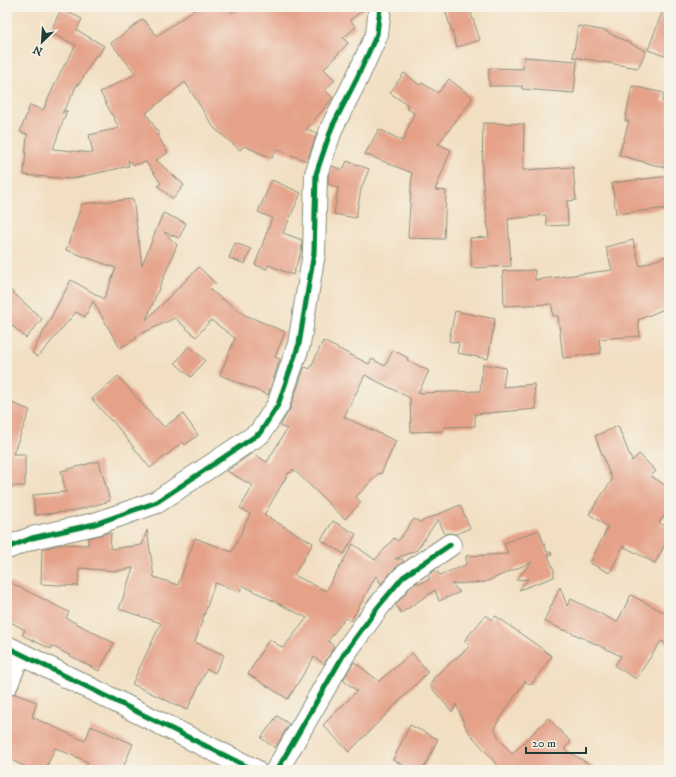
<svg xmlns="http://www.w3.org/2000/svg" width="676" height="777" font-family="'IM FELL DW Pica',serif">
<style>
.building{fill:#e5a289}
.lines{fill:none;stroke-linecap:round;stroke-linejoin:round}
.minor-casing{stroke:#888e7b;stroke-width:24}
.tertiary-casing{stroke:#888e7b;stroke-width:24}
.minor{stroke:#fff;stroke-width:22}
.tertiary{stroke:#fff;stroke-width:22}
.cycleway-casing{stroke:#f7f3e8;stroke-width:8}
.cycleway{stroke:#00873e;stroke-width:5}
</style>
<rect width="100%" height="100%" fill="#f7f3e8"/>
<filter id="ink" filterUnits="userSpaceOnUse"><feTurbulence type="fractalNoise" baseFrequency=".025" numOctaves="2"/><feDisplacementMap in="SourceGraphic" scale="8" xChannelSelector="R" yChannelSelector="G"/><feConvolveMatrix kernelMatrix="1 2 1 2 8 2 1 2 1" color-interpolation-filters="sRGB"/></filter>
<filter id="wash" filterUnits="userSpaceOnUse"><feTurbulence type="fractalNoise" baseFrequency=".012" numOctaves="4" result="noise"/><feDisplacementMap in="SourceGraphic" scale="16" xChannelSelector="R" yChannelSelector="G"/><feGaussianBlur stdDeviation="0.9" result="paint"/><feColorMatrix in="noise" values="0 0 0 0 0 0 0 0 0 0 0 0 0 0 0 0 0 1.4 0 .05"/><feComposite in="paint" operator="in"/></filter>
<g filter="url(#wash)">
<rect width="100%" height="100%" fill="#f2dfc2"/>
<g id="blocks">
<!-- building -->
<g class="building">
<polygon points="198,7 229,7 232,13 243,7 367,7 350,20 356,27 343,38 348,43 324,69 335,80 325,90 333,98 306,129 317,133 307,161 276,149 272,158 244,146 240,150 214,128 185,82 146,113 159,134 157,135 168,153 156,160 184,185 173,199 158,186 161,183 146,162 134,165 128,160 129,166 71,179 24,175 27,134 20,132 30,105 43,110 61,71 76,45 50,33 61,9 82,19 77,30 104,46 98,56 96,55 78,86 77,83 73,94 62,113 67,110 53,149 93,153 89,135 119,128 100,92 136,74 111,43 143,19 157,36"/>
<polygon points="444,7 469,7 480,40 457,47"/>
<polygon points="664,7 669,7 669,45 665,56 648,50"/>
<polygon points="578,26 607,31 607,32 646,51 638,68 573,57"/>
<polygon points="524,57 577,61 574,93 522,89 522,86 489,86 489,68 523,69"/>
<polygon points="404,73 420,85 422,83 438,93 449,79 472,97 469,104 438,144 451,150 435,190 446,191 444,239 408,238 412,173 365,154 379,129 403,141 414,113 406,108 408,105 390,93"/>
<polygon points="632,86 664,93 662,102 669,102 669,169 619,155 629,121 625,121"/>
<polygon points="483,123 524,124 523,170 573,167 576,200 567,201 568,225 547,226 546,215 508,219 511,266 472,268 470,238 489,237 482,177"/>
<polygon points="347,161 369,169 361,189 356,218 334,214 338,188 328,184 328,176 332,166 343,170"/>
<polygon points="669,176 669,208 616,214 612,183"/>
<polygon points="272,180 301,193 283,233 302,240 301,252 293,275 268,265 267,269 255,265 272,218 258,212"/>
<polygon points="133,199 142,265 163,213 186,223 179,238 164,232 177,245 146,320 199,267 216,284 210,290 245,315 285,332 275,357 280,359 268,395 220,375 235,338 211,320 196,337 175,318 136,336 137,338 120,348 93,301 85,317 76,312 38,357 32,353 71,280 104,299 116,268 66,250 82,204"/>
<polygon points="633,240 640,266 669,255 669,307 638,320 640,336 599,339 601,353 563,358 558,316 553,316 552,304 504,306 503,271 535,270 535,280 612,270 606,247"/>
<polygon points="235,243 251,249 245,264 229,258"/>
<polygon points="7,287 42,319 26,338 7,321"/>
<polygon points="455,311 495,319 488,359 457,353 459,343 449,341"/>
<polygon points="323,341 369,364 372,359 385,366 393,350 408,358 407,360 429,371 418,393 480,391 483,364 506,368 503,387 534,384 536,409 475,414 475,426 444,427 444,431 411,432 410,398 365,375 344,417 396,441 381,474 379,473 356,497 361,502 345,519 293,469 291,473 289,472 264,515 313,543 294,575 326,591 353,544 375,560 394,538 398,541 414,519 420,522 460,505 470,528 456,534 449,533 445,534 438,519 417,550 395,559 402,559 404,561 394,569 381,584 376,576 351,621 345,618 328,641 334,646 324,664 314,657 288,699 248,674 269,639 283,648 307,618 242,585 240,592 215,583 195,642 224,655 215,673 207,669 187,710 132,684 161,623 119,609 133,568 116,571 79,568 78,586 41,584 42,549 62,544 88,545 88,538 108,533 111,533 110,549 142,545 147,530 154,577 178,585 195,538 232,552 250,514 240,508 253,486 227,471 252,453 267,462 287,429 280,426 290,409 304,369 305,367 310,369"/>
<polygon points="189,346 205,360 191,377 175,363"/>
<polygon points="118,376 155,419 156,418 164,427 183,414 198,435 185,445 183,442 150,468 112,420 111,421 92,399"/>
<polygon points="7,401 30,410 13,454 25,454 25,486 7,486"/>
<polygon points="618,426 632,461 639,454 656,471 651,476 669,488 669,509 659,523 669,528 669,537 655,563 623,546 610,573 590,563 608,527 589,514 612,480 595,436"/>
<polygon points="99,461 110,501 74,511 35,515 33,495 66,492 61,471"/>
<polygon points="333,521 356,534 344,554 321,540"/>
<polygon points="539,530 547,552 551,552 552,554 548,555 554,570 554,577 519,590 528,579 516,580 532,562 485,582 451,584 460,592 439,601 435,590 401,613 396,605 411,586 418,582 419,584 430,579 428,575 435,570 440,575 466,565 466,556 508,554 504,543"/>
<polygon points="7,581 69,612 66,618 114,643 99,671 52,646 51,649 22,635 25,630 7,620"/>
<polygon points="560,587 567,606 571,599 617,622 631,595 669,615 669,645 661,641 636,679 615,666 621,656 566,630 565,631 544,621"/>
<polygon points="486,615 492,620 496,616 552,656 531,685 525,681 494,728 499,738 512,754 548,718 571,742 564,749 599,770 496,770 499,767 467,730 456,704 452,712 430,686 434,677 470,646 464,641"/>
<polygon points="412,653 428,672 349,752 323,725 357,691 343,680 354,662 379,681"/>
<polygon points="15,694 37,702 32,717 85,741 91,726 133,744 122,770 84,770 88,762 55,748 45,770 32,770 7,758 7,696"/>
<polygon points="277,716 289,724 275,748 261,738"/>
<polygon points="410,725 438,739 423,770 414,770 393,760"/>
</g>
</g>
</g>
<g filter="url(#ink)">
<use href="#blocks" fill-opacity="0" stroke="#888e7b" stroke-width="1"/>
<g class="lines">
<!-- minor casing -->
<g class="minor-casing">
<g id="minor">
<polyline points="7,548 32,538 95,524 157,502 260,433 278,405 299,344 314,253 316,174 332,127 357,78 377,34 380,7"/>
<polyline points="7,684 19,654"/>
<polyline points="277,770 344,654 378,607 403,577 450,545"/>
</g>
</g>
<!-- tertiary casing -->
<g class="tertiary-casing">
<polyline id="tertiary" points="7,647 254,770"/>
</g>
<!-- minor -->
<use href="#minor" class="minor"/>
<!-- tertiary -->
<use href="#tertiary" class="tertiary"/>
<!-- cycleway casing -->
<g class="cycleway-casing">
<g id="cycleway">
<polyline points="7,548 32,538 95,524 157,502 260,433 278,405 299,344 314,253 316,174 332,127 357,78 377,34 380,7"/>
<polyline points="7,647 254,770"/>
<polyline points="277,770 344,654 378,607 403,577 450,545"/>
</g>
</g>
<!-- cycleway -->
<use href="#cycleway" class="cycleway"/>
</g>
</g>
<!-- margin -->
<rect width="676" height="777" fill="none" stroke="#f7f3e8" stroke-width="24"/>
<!-- north arrow -->
<g transform="translate(42 42) rotate(205)" stroke="#f7f3e8" stroke-width="3" paint-order="stroke">
<path d="M0-3L7 15L0 10L-7 15Z" fill="#1f3d34"/>
<text y="-6" font-size="11" font-weight="bold" text-anchor="middle" fill="#1f3d34">N</text>
</g>
<!-- scale -->
<path d="M526 747v6h60v-6" fill="none" stroke="#1f3d34" stroke-width="2"/>
<text x="532" y="747" font-size="12" fill="#1f3d34" stroke="#f7f3e8" stroke-width="3" paint-order="stroke">20 m</text>
</svg>
